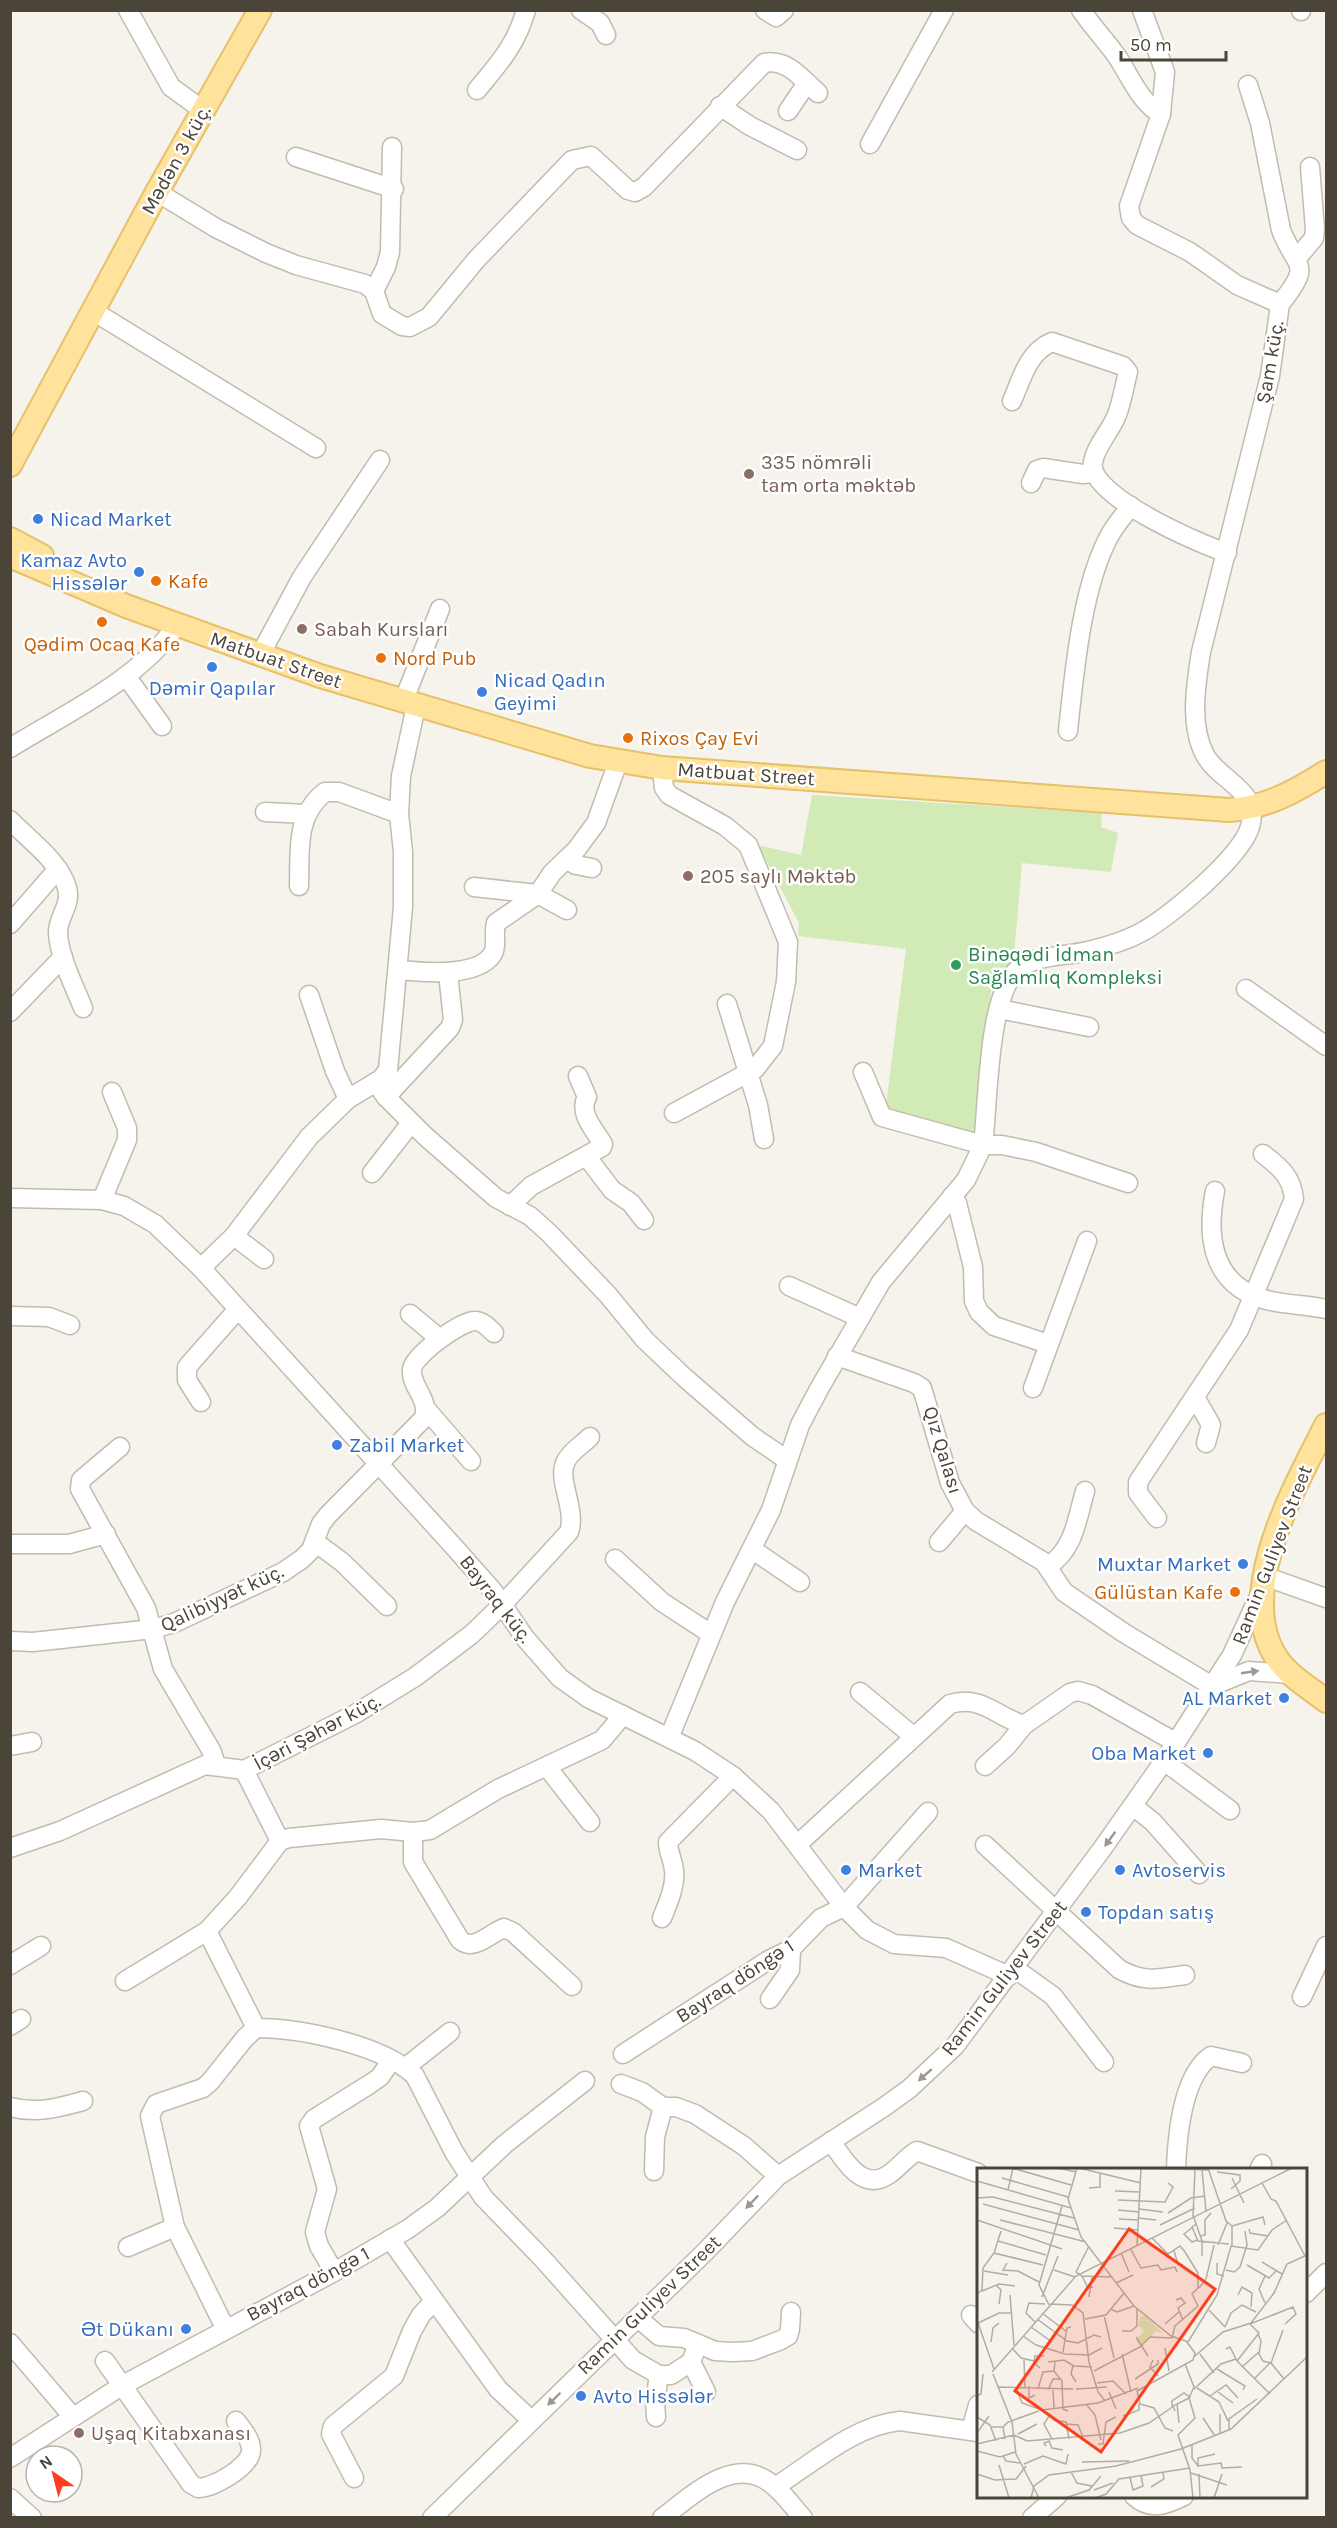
<svg xmlns="http://www.w3.org/2000/svg" width="1337" height="2528" font-family="Karla,sans-serif">
<style>
.green{fill:#d2eab5}
.lines{fill:none;stroke-linecap:round;stroke-linejoin:round}
.minor-casing{stroke:#c2bbae;stroke-width:21}
.major-casing{stroke:#e6c16a;stroke-width:26}
.minor{stroke:#fff;stroke-width:18}
.major{stroke:#ffe39c;stroke-width:22}
.oneway{fill:#9c9892}
.education-dot{fill:#8d6e63;stroke:#fff;stroke-width:2}
.shop-dot{fill:#3f7fe0;stroke:#fff;stroke-width:2}
.food-dot{fill:#e8710a;stroke:#fff;stroke-width:2}
.leisure-dot{fill:#2e9e5b;stroke:#fff;stroke-width:2}
.labels{text-anchor:middle;dominant-baseline:central;stroke-width:5;stroke-linejoin:round;paint-order:stroke}
.street-label{font-size:20px;fill:#4b4439;stroke:#fff}
.education-label{font-size:20px;fill:#785e54;stroke:#fff;text-anchor:start}
.shop-label{font-size:20px;fill:#366cbe;stroke:#fff;text-anchor:start}
.food-label{font-size:20px;fill:#c56008;stroke:#fff;text-anchor:start}
.leisure-label{font-size:20px;fill:#27864d;stroke:#fff;text-anchor:start}
.inset-road{fill:none;stroke:#b2ada4;stroke-width:1.5}
.view{fill:#fc3f1d;fill-opacity:0.15;stroke:#fc3f1d;stroke-width:3}
.inset-edge{fill:none;stroke:#4b4439;stroke-width:3}
</style>
<rect width="100%" height="100%" fill="#f6f3ec"/>
<!-- green -->
<polygon class="green" points="812,795 1102,813 1101,827 1118,833 1111,872 1022,863 1014,956 991,991 973,1136 885,1113 906,949 798,936 799,923 758,845 801,855"/>
<g class="lines">
<!-- minor casing -->
<g class="minor-casing">
<g id="minor">
<polyline points="128,10 171,87 204,111"/>
<polyline points="581,10 600,23 606,35"/>
<polyline points="765,10 776,17 784,10"/>
<polyline points="1142,10 1165,72 1161,114"/>
<polyline points="1301,11 1301,10"/>
<path d="M1248,85L1260,123L1281,230C1296,269 1314,262 1280,304"/>
<path d="M477,90C500,62 516,45 526,10"/>
<polyline points="720,106 750,126 797,150"/>
<polyline points="788,111 807,83"/>
<polyline points="870,144 944,10"/>
<polyline points="296,157 394,189"/>
<path d="M157,192L216,228L266,253L296,265L365,284L374,291L382,314L402,326L410,327L429,317L476,260L572,160L591,156L628,190L635,192L644,187L764,63C787,58 802,79 818,93"/>
<polyline points="1298,257 1314,238 1315,229 1310,167"/>
<polyline points="374,291 386,267 390,252 392,147"/>
<polyline points="93,311 316,448"/>
<path d="M1012,401C1022,378 1028,352 1052,342L1123,366L1128,372C1124,387 1122,403 1116,417C1110,431 1096,446 1093,462C1086,495 1200,544 1227,553"/>
<polyline points="1031,483 1037,470 1043,468 1083,474 1093,473"/>
<polyline points="260,655 302,577 380,460"/>
<polyline points="126,676 162,726"/>
<polyline points="403,702 440,609"/>
<path d="M1068,731C1074,674 1082,583 1111,533C1117,523 1124,515 1131,506"/>
<path d="M10,748C68,712 137,681 177,625"/>
<polyline points="662,768 664,788 669,795 725,826 748,845 788,942 786,982 773,1046 755,1069 674,1113"/>
<polyline points="265,812 306,814"/>
<path d="M10,820C28,839 55,858 65,882C75,905 57,914 58,934C60,959 74,985 83,1008"/>
<polyline points="568,860 576,865 592,868"/>
<path d="M299,886C300,852 295,815 325,792H339L399,814"/>
<polyline points="474,887 538,894 567,910"/>
<polyline points="10,924 58,869"/>
<path d="M398,970C421,972 476,978 492,955C498,947 493,932 496,923L538,894L552,873L576,850L596,823L618,762"/>
<polyline points="1246,989 1326,1046"/>
<polyline points="309,995 335,1071 348,1099"/>
<polyline points="727,1004 758,1105 764,1139"/>
<polyline points="999,1009 1089,1027"/>
<polyline points="10,1012 63,957"/>
<polyline points="863,1072 882,1117 983,1145 1002,1145 1036,1152 1128,1183"/>
<polyline points="376,1083 386,1097 425,1136 496,1198 530,1216 549,1233 608,1295 645,1340 684,1377 752,1436 787,1460"/>
<polyline points="386,1097 450,1028 453,1020 448,973"/>
<polyline points="587,1157 612,1190 631,1203 644,1220"/>
<polyline points="372,1173 411,1123"/>
<path d="M1215,1191C1207,1232 1210,1277 1254,1296C1276,1305 1303,1304 1326,1309"/>
<polyline points="952,1196 957,1203 973,1267 974,1301 979,1312 994,1326 1048,1344"/>
<polyline points="10,1198 102,1200 124,1206 155,1224 201,1268 455,1548 493,1591 525,1638 560,1678 588,1698 695,1751 733,1776 771,1811 844,1907 867,1930 894,1944 946,1948 1009,1976"/>
<polyline points="102,1200 127,1140 127,1128 112,1092"/>
<path d="M510,1206L531,1186L602,1147L603,1144C594,1129 578,1113 587,1097L578,1076"/>
<polyline points="234,1236 264,1259"/>
<polyline points="201,1268 234,1236 309,1137 348,1099 381,1079 388,1070 403,907 403,852 399,814 401,776 416,706"/>
<polyline points="789,1286 858,1317"/>
<polyline points="410,1314 440,1339"/>
<polyline points="10,1316 49,1317 70,1325"/>
<polyline points="837,1356 914,1383 922,1388 950,1483 965,1511 976,1521 1044,1562 1064,1592 1124,1633 1212,1686 1249,1671 1290,1674"/>
<polyline points="1033,1388 1087,1241"/>
<polyline points="1195,1397 1211,1425 1206,1443"/>
<polyline points="201,1402 187,1380 187,1367 238,1309"/>
<polyline points="427,1410 471,1461"/>
<polyline points="120,1447 81,1480 80,1489 146,1608 163,1669 211,1750 216,1764"/>
<path d="M1157,1518L1138,1493V1482L1239,1330L1294,1199C1292,1177 1280,1167 1263,1154"/>
<polyline points="315,1542 342,1562 387,1606"/>
<polyline points="939,1542 965,1511"/>
<polyline points="10,1544 69,1544 106,1534"/>
<polyline points="753,1550 800,1582"/>
<polyline points="615,1559 662,1602 711,1634"/>
<path d="M1048,1566C1074,1550 1077,1519 1085,1491"/>
<polyline points="1264,1576 1326,1598"/>
<path d="M10,1641L33,1642L153,1629L174,1623L283,1572L302,1559L311,1550L321,1524L328,1515L424,1418C430,1398 410,1387 412,1369C414,1355 460,1322 474,1321C482,1320 489,1328 494,1333"/>
<polyline points="860,1692 913,1736"/>
<path d="M669,1738L725,1602L771,1510L800,1425L819,1389L881,1282L966,1180L983,1145C988,1103 988,1009 1012,976C1027,954 1065,957 1088,951C1105,947 1125,941 1140,933C1169,918 1240,858 1250,827C1261,790 1220,782 1205,755C1189,725 1196,684 1201,652L1270,376L1280,304L1237,285L1190,252L1137,225L1131,218L1129,206L1161,114C1139,102 1130,75 1116,55C1105,40 1092,26 1081,10"/>
<polyline points="10,1746 32,1742"/>
<polyline points="1164,1761 1230,1810"/>
<polyline points="985,1766 1007,1746 1024,1725"/>
<polyline points="547,1767 590,1822"/>
<polyline points="244,1770 280,1841"/>
<polyline points="1133,1806 1153,1822 1199,1874"/>
<path d="M413,1832V1862L460,1940C474,1952 490,1933 504,1928L513,1932L572,1986"/>
<path d="M798,1844L950,1704C982,1695 995,1716 1024,1725L1070,1693L1078,1691L1092,1695L1175,1742"/>
<path d="M985,1845L1119,1969C1144,1983 1157,1979 1185,1975"/>
<path d="M10,1848L60,1831L205,1765L244,1770L355,1714L415,1677L472,1634L503,1604L569,1532C577,1508 556,1480 566,1461C570,1452 583,1444 590,1437"/>
<path d="M662,1918C668,1903 676,1886 674,1870C673,1860 668,1852 668,1842L733,1776"/>
<path d="M207,1931L256,2028C301,2028 383,2045 415,2076L454,2152L483,2197L542,2258L633,2360L659,2375H671L691,2362L698,2344"/>
<polyline points="10,1965 41,1946"/>
<polyline points="1014,1968 1053,1996 1104,2062"/>
<polyline points="125,1981 207,1931 238,1897 280,1841 289,1838 381,1829 413,1832 430,1830 498,1789 602,1740 623,1715"/>
<polyline points="1302,1997 1326,1946"/>
<polyline points="770,1999 790,1970 791,1949"/>
<polyline points="10,2026 21,2019"/>
<polyline points="623,2054 767,1961 791,1949 821,1918 844,1907 928,1812"/>
<polyline points="406,2067 450,2032"/>
<polyline points="621,2084 642,2092 663,2107 676,2107 695,2114 744,2146 778,2176"/>
<path d="M10,2107C37,2114 57,2108 83,2101"/>
<path d="M831,2141C843,2159 862,2192 888,2175C899,2168 906,2157 917,2151L978,2173"/>
<path d="M1176,2170C1177,2138 1182,2076 1211,2056L1242,2063"/>
<polyline points="1259,2170 1262,2164"/>
<polyline points="654,2171 655,2137 663,2107"/>
<polyline points="390,2239 498,2389 531,2420"/>
<polyline points="128,2247 175,2227"/>
<polyline points="334,2272 319,2246 315,2232 327,2189 309,2126 314,2119 370,2084 380,2077 391,2061"/>
<polyline points="1306,2293 1326,2273"/>
<polyline points="971,2315 978,2323"/>
<polyline points="638,2318 659,2336 684,2338 715,2351 732,2352 752,2351 781,2340 788,2336 790,2329 791,2312"/>
<polyline points="225,2328 175,2227 150,2116 156,2104 203,2088 210,2082 245,2038 256,2028"/>
<polyline points="10,2343 73,2417"/>
<path d="M105,2361L191,2484L198,2488C213,2488 250,2467 251,2451C252,2440 242,2429 236,2421"/>
<polyline points="691,2362 706,2392"/>
<polyline points="656,2417 655,2402 659,2375"/>
<polyline points="971,2430 978,2405"/>
<polyline points="10,2458 123,2385 334,2272 408,2229 437,2208 505,2144 585,2081"/>
<polyline points="354,2478 331,2434 333,2426 394,2376 412,2331 421,2315 433,2302"/>
<path d="M775,2487C813,2463 855,2425 900,2421L978,2432"/>
<path d="M1134,2496C1150,2511 1166,2505 1184,2496"/>
<polyline points="10,2498 32,2518"/>
<polyline points="432,2518 704,2253 778,2176 884,2107 909,2089 955,2046 1102,1849 1164,1761 1232,1655 1260,1594"/>
<path d="M662,2518C693,2495 736,2452 774,2486C785,2495 793,2507 803,2518"/>
<polyline points="1032,2518 1057,2496"/>
</g>
</g>
<!-- major casing -->
<g class="major-casing">
<g id="major">
<polyline points="10,465 157,192 260,10"/>
<polyline points="10,539 42,556"/>
<path d="M10,556L126,606L320,676L590,756L662,768L1229,810C1266,808 1296,791 1326,772"/>
<path d="M1326,1425C1296,1485 1232,1595 1278,1660C1290,1677 1310,1688 1326,1701"/>
</g>
</g>
<!-- minor -->
<use href="#minor" class="minor"/>
<!-- major -->
<use href="#major" class="major"/>
</g>
<!-- one-way arrows -->
<defs><path id="oneway-solid" d="M-6-.8H1V-3.2L6.5 0L1 3.2V.8H-6Z" transform="scale(1.5)"/></defs>
<g class="oneway">
<use href="#oneway-solid" transform="translate(1250 1672) rotate(-8)"/>
<use href="#oneway-solid" transform="translate(1110 1839) rotate(126)"/>
<use href="#oneway-solid" transform="translate(925 2075) rotate(139)"/>
<use href="#oneway-solid" transform="translate(752 2202) rotate(134)"/>
<use href="#oneway-solid" transform="translate(554 2399) rotate(136)"/>
</g>
<!-- markers -->
<g class="education-dot">
<circle cx="749" cy="474" r="6"/>
<circle cx="302" cy="629" r="6"/>
<circle cx="688" cy="876" r="6"/>
<circle cx="79" cy="2433" r="6"/>
</g>
<g class="shop-dot">
<circle cx="38" cy="519" r="6"/>
<circle cx="139" cy="572" r="6"/>
<circle cx="212" cy="667" r="6"/>
<circle cx="482" cy="692" r="6"/>
<circle cx="337" cy="1445" r="6"/>
<circle cx="1243" cy="1564" r="6"/>
<circle cx="1284" cy="1698" r="6"/>
<circle cx="1208" cy="1753" r="6"/>
<circle cx="846" cy="1870" r="6"/>
<circle cx="1120" cy="1870" r="6"/>
<circle cx="1086" cy="1912" r="6"/>
<circle cx="186" cy="2329" r="6"/>
<circle cx="581" cy="2396" r="6"/>
</g>
<g class="food-dot">
<circle cx="156" cy="581" r="6"/>
<circle cx="102" cy="622" r="6"/>
<circle cx="381" cy="658" r="6"/>
<circle cx="628" cy="738" r="6"/>
<circle cx="1235" cy="1592" r="6"/>
</g>
<circle class="leisure-dot" cx="956" cy="965" r="6"/>
<g class="labels">
<!-- street labels -->
<g class="street-label">
<text transform="translate(176 160) rotate(-61)">Mədən 3 küç.</text>
<text transform="translate(1270 362) rotate(-80)">Şam küç.</text>
<text transform="translate(276 660) rotate(19)">Matbuat Street</text>
<text transform="translate(746 774) rotate(4)">Matbuat Street</text>
<text transform="translate(943 1450) rotate(73)">Qız Qalası</text>
<text transform="translate(1272 1555) rotate(-69)">Ramin Guliyev Street</text>
<text transform="translate(222 1598) rotate(-25)">Qalibiyyət küç.</text>
<text transform="translate(496 1599) rotate(52)">Bayraq küç.</text>
<text transform="translate(317 1732) rotate(-28)">İçəri Şəhər küç.</text>
<text transform="translate(1004 1978) rotate(-52)">Ramin Guliyev Street</text>
<text transform="translate(735 1981) rotate(-33)">Bayraq döngə 1</text>
<text transform="translate(308 2284) rotate(-28)">Bayraq döngə 1</text>
<text transform="translate(649 2305) rotate(-44)">Ramin Guliyev Street</text>
</g>
<!-- education labels -->
<g class="education-label">
<text x="761" y="462">335 nömrəli<tspan x="761" dy="23">tam orta məktəb</tspan></text>
<text x="314" y="629">Sabah Kursları</text>
<text x="700" y="876">205 saylı Məktəb</text>
<text x="91" y="2433">Uşaq Kitabxanası</text>
</g>
<!-- shop labels -->
<g class="shop-label">
<text x="50" y="519">Nicad Market</text>
<text x="127" y="560" text-anchor="end">Kamaz Avto<tspan x="127" dy="23">Hissələr</tspan></text>
<text x="494" y="680">Nicad Qadın<tspan x="494" dy="23">Geyimi</tspan></text>
<text x="212" y="688" text-anchor="middle">Dəmir Qapılar</text>
<text x="349" y="1445">Zabil Market</text>
<text x="1231" y="1564" text-anchor="end">Muxtar Market</text>
<text x="1272" y="1698" text-anchor="end">AL Market</text>
<text x="1196" y="1753" text-anchor="end">Oba Market</text>
<text x="858" y="1870">Market</text>
<text x="1132" y="1870">Avtoservis</text>
<text x="1098" y="1912">Topdan satış</text>
<text x="174" y="2329" text-anchor="end">Ət Dükanı</text>
<text x="593" y="2396">Avto Hissələr</text>
</g>
<!-- food labels -->
<g class="food-label">
<text x="168" y="581">Kafe</text>
<text x="102" y="644" text-anchor="middle">Qədim Ocaq Kafe</text>
<text x="393" y="658">Nord Pub</text>
<text x="640" y="738">Rixos Çay Evi</text>
<text x="1223" y="1592" text-anchor="end">Gülüstan Kafe</text>
</g>
<!-- leisure labels -->
<g class="leisure-label">
<text x="968" y="954">Binəqədi İdman<tspan x="968" dy="23">Sağlamlıq Kompleksi</tspan></text>
</g>
</g>
<!-- overview -->
<g transform="translate(977 2168)">
<rect width="330" height="330" fill="#f6f3ec"/>
<path d="M168,148L186,165L179,163L163,178L159,172L167,163L161,157L163,149Z" fill="#d2eab5"/>
<path class="inset-road" d="M35,0L94,17M81,0L99,4M100,0L91,31L104,69L157,138L194,168L209,173L218,185L216,192L160,223L163,236L177,240L188,260L196,263M102,0L164,15M155,0L231,2M231,0L249,53L255,58V78M218,2L216,47L225,73V88M225,2L229,43M240,4L263,7V13L254,21M25,10L91,29M255,10L267,35M0,13L94,40M285,15L294,31L299,33L328,88M112,20L123,19V5M31,22L36,0M138,23L163,24M0,30L16,29L97,50M141,32L188,34L196,19L191,15M6,36L102,62M162,41L186,44M141,42L162,44M191,45L214,30L228,28M161,50L179,52M142,51L161,52M0,52L85,81M23,52L109,74M219,56L215,59L221,73L252,76M183,57L218,40M255,58L286,49L288,57M216,59L207,66L215,74L220,72M137,60L160,62M272,61L273,65L291,68M223,68L228,67V52L234,45M21,73L69,87M160,77L164,0M241,77L250,55M112,78L99,104L105,108L134,109M153,80L164,100L181,97L184,102L198,99L200,104M197,83L201,96L206,97M17,85L66,97M144,85L152,104M285,94L305,106M30,95L26,102L41,103L62,114M240,95V106L247,108M270,97L292,110L299,103M77,102L98,109M249,102L257,104L263,99L270,77L268,63M7,103L31,107M105,108L111,120L116,119M139,115L156,107M19,117L24,122L22,136M222,120L229,111L237,77M5,123L22,116L38,118M0,126L5,122L6,100L17,85L24,63M33,127L37,177M261,127L265,119L275,125L274,139M65,129L81,88M112,129L115,109M199,132L204,130L208,135L201,140L206,152M288,135L282,121L288,108M73,136L95,137L106,145L112,194L121,224L128,233M72,137L62,117L85,38M134,141L140,144L157,138M232,142L248,159M65,145L90,164M127,147L137,190M60,151L90,173L101,175L117,167L124,169M108,151L129,147L147,125M0,152L17,201M58,154L49,145L52,135L68,136M1,155L22,145H35M188,156L202,144M54,159L75,174M248,159L254,145L265,137L279,144M306,162L294,195L307,211M145,163H154L160,158V141M281,166L284,173L282,186L286,193L294,195M46,168L59,177L88,186L112,187L125,180M159,169L171,188M14,174L16,160L22,155M211,174L240,127L254,78L281,82L295,62L310,52M35,180L44,190L57,193M188,180L192,203M249,181L253,179L260,193L293,226M86,184L90,160L94,159M145,186L154,224M223,186L237,205M218,188L246,164L274,155L297,125L310,96L330,87M47,192L48,220M176,192L173,199L181,208M260,193L282,165L273,156L316,139L319,146L308,156M71,194L87,192L97,198L115,199M78,194L77,203L85,213L86,241L91,243M208,196L217,219L212,230L218,250L201,267L213,302L216,330M96,197L94,206L99,214M266,198L282,184M63,200L57,195L58,188H67M240,201L268,218L266,222M117,203L163,179L173,169L195,170L198,158L221,138L215,126L221,120V105L208,84L203,78L191,86L175,70M15,204L99,108L315,0M16,206L35,254L39,286L62,330M278,210L293,195M158,211L181,196V192M120,215L136,213L149,226M52,218V230L58,227M22,219L96,221M39,220L45,235L65,242L121,235L161,220M220,220L242,234L251,253M61,221L66,204L77,203M99,221L130,219M217,221L244,196L259,191M71,222L76,211H84M76,222L77,240M132,224L139,241M241,224L256,235M0,228L4,226L6,206M233,228L249,217L261,230M109,236L118,247L124,272M200,236L202,255M243,246V266M72,248L67,256L75,271M146,248L162,242V236M0,249L13,257L19,273M226,250L238,268M76,252L89,254L92,271M90,256L101,257L106,269M14,259H26L28,271M26,259L31,254L62,243M252,262V251L280,231M0,265L12,248M41,266L60,256M0,276L37,267L50,273L143,265L172,255L194,240L196,238L210,231L213,229L207,225L195,233V237L196,238L198,243M121,276H126L129,254L139,249M215,276V290L221,298L244,295L245,300L265,299M69,278L67,275L72,273L75,280L86,282M204,281L254,261L330,189M0,283L23,289L38,284M26,288L29,293L43,295M105,294L152,293M47,296L66,288L89,296L91,286M22,297L32,330M221,299V290L238,286M94,304L100,315L115,318M214,305L250,317M0,306L18,312L39,311L49,298M222,306L223,330M153,309L156,322L166,318L164,307M174,319L187,311L186,305M117,322L136,315M54,330L57,318L72,307L139,298L204,281M88,330L112,322L124,308M118,330L129,326L142,311L213,300M237,330L245,306"/>
<path class="view" d="M152,61L238,121L124,284L38,223Z"/>
<rect width="330" height="330" class="inset-edge"/>
</g>
<!-- border -->
<rect width="1337" height="2528" fill="none" stroke="#4b4439" stroke-width="24"/>
<!-- north arrow -->
<g transform="translate(54 2474) rotate(325)"><circle r="28" fill="#ffffff" stroke="#b7b4b0" stroke-width="1.5"/>
<path d="M0-4.5L10 22L0 15L-10 22Z" fill="#fc3f1d"/>
<text y="-9" font-size="16" font-weight="bold" text-anchor="middle" fill="#4b4439">N</text>
</g>
<!-- scale -->
<path d="M1121 51v9h105v-9" fill="none" stroke="#4b4439" stroke-width="3"/>
<text x="1130" y="51" font-size="18" fill="#4b4439" stroke="#ffffff" stroke-width="4.5" paint-order="stroke">50 m</text>
</svg>
